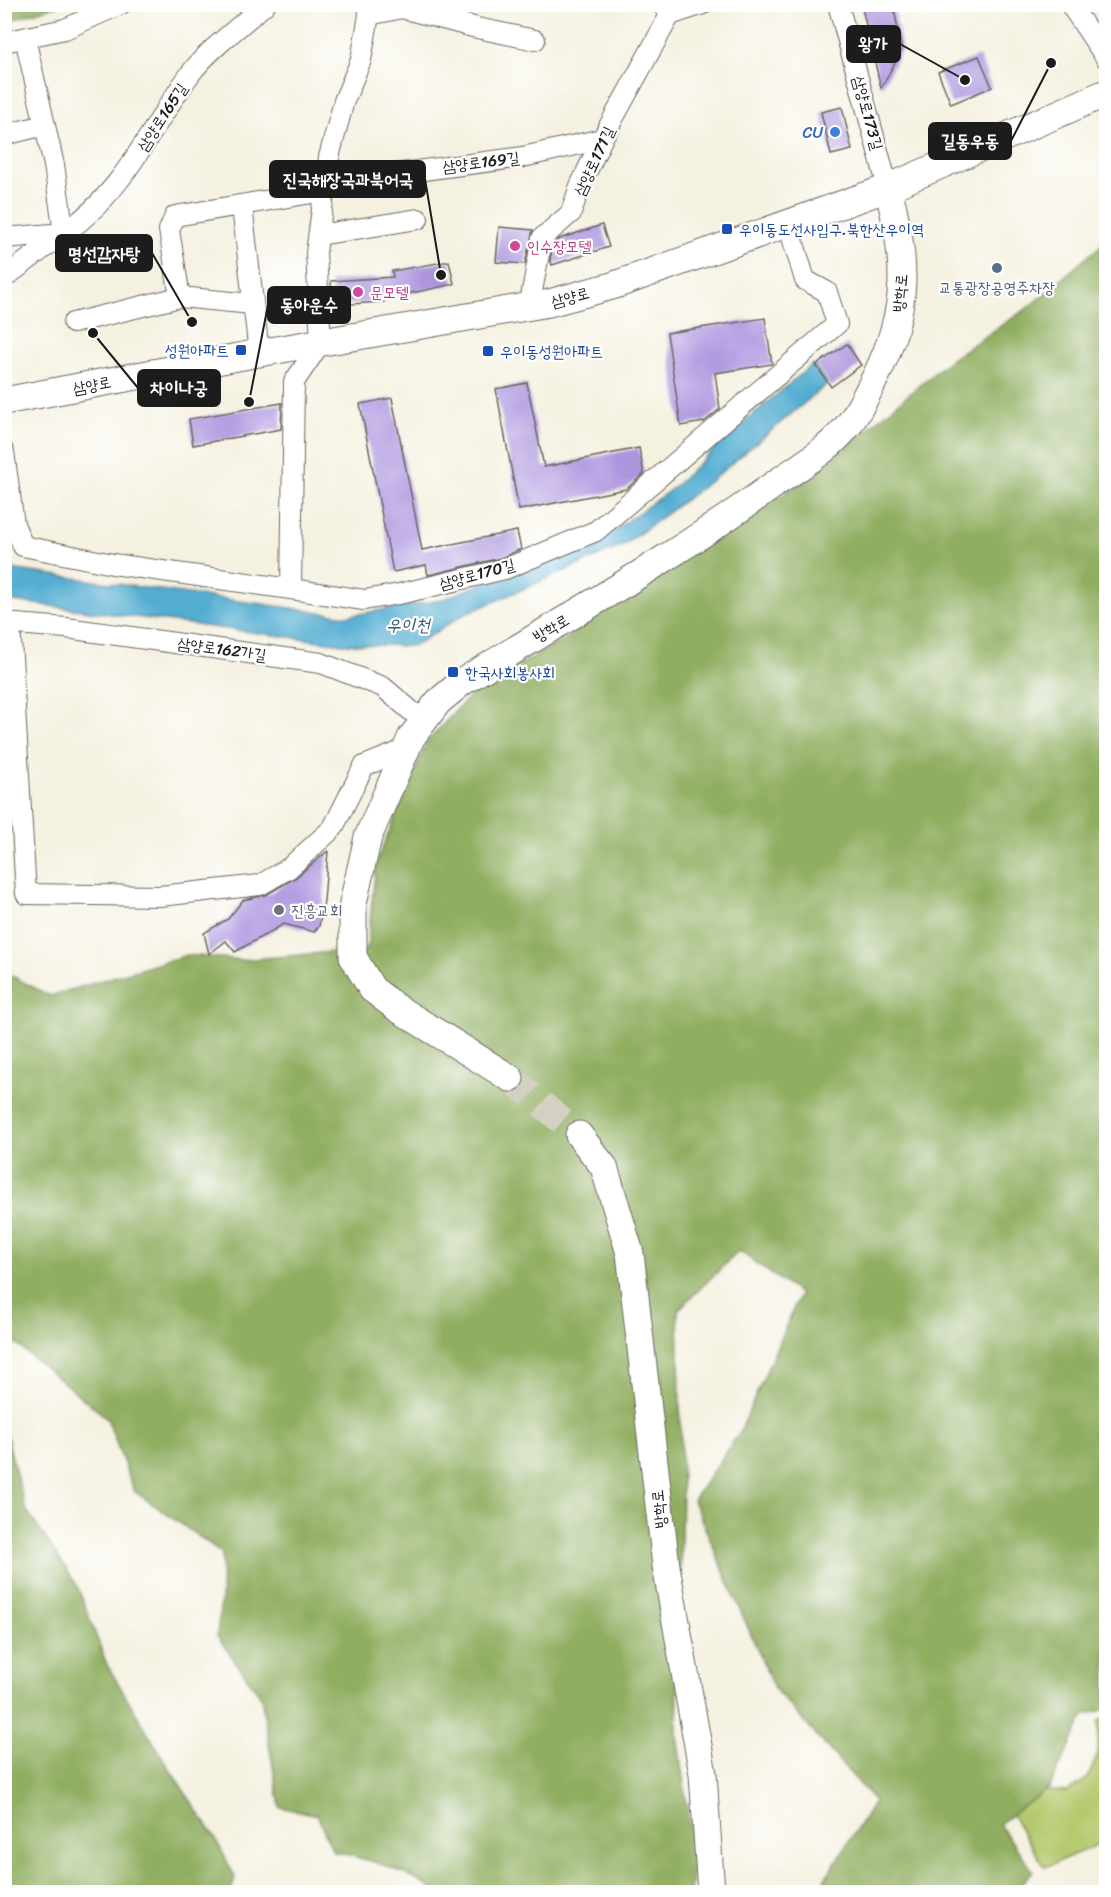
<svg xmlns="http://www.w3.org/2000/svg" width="1111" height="1897" font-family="Sriracha,'Poor Story',sans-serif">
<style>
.green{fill:#b5ca6e;stroke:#687345;stroke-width:1.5}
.forest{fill:#90ae61;stroke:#56653e;stroke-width:1.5}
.water{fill:#53add1;stroke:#386476;stroke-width:1.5}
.building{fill:#ae96df}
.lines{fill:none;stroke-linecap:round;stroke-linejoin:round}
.secondary-tunnel{stroke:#d4d1c3;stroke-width:27;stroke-dasharray:27 14;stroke-linecap:butt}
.street-casing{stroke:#686761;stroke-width:22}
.secondary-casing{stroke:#686761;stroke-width:29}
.street{stroke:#fff;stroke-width:20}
.secondary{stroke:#fff;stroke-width:27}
.shop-dot{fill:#3f7fe0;stroke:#fff;stroke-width:2}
.transit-dot{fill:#1a4fb4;stroke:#fff;stroke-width:2}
.hotel-dot{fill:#d1479c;stroke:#fff;stroke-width:2}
.service-dot{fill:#5c6f8a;stroke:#fff;stroke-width:2}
.worship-dot{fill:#6b7280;stroke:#fff;stroke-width:2}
.labels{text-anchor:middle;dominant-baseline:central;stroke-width:4.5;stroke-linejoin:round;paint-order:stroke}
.street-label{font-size:16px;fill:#1c1c1c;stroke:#fff}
.shop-label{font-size:16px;fill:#366cbe;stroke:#fff;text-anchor:end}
.transit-label{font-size:16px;fill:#164399;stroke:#fff;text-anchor:start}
.hotel-label{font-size:16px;fill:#b23c85;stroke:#fff;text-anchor:start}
.service-label{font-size:16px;fill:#4e5e75;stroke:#fff}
.worship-label{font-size:16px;fill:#5b616d;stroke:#fff;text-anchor:start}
.water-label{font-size:18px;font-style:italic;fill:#355d6d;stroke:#fff}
.leader{fill:none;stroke:#1c1c1c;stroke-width:2}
.callout-dot{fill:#1c1c1c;stroke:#fff;stroke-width:2}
.callout{fill:#1c1c1c;stroke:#1c1c1c;stroke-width:2}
.callout-label{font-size:18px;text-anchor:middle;font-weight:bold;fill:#fff}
</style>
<rect width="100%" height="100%" fill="#fff"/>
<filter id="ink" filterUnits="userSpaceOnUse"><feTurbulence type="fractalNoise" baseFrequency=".0167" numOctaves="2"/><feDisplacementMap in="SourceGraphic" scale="12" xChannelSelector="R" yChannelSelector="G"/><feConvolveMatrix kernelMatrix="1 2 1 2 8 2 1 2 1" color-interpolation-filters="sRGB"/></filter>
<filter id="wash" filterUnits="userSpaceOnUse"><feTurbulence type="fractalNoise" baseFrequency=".008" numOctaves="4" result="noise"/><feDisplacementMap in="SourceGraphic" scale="24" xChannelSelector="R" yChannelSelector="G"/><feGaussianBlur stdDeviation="1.35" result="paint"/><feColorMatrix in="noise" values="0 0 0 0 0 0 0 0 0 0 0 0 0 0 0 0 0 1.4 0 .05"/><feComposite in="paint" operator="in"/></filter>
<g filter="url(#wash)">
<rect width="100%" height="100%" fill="#f5f1e0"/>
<!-- green -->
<polygon class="green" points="1106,1718 1106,1841 1045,1867 998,1794 1033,1790 1067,1792 1088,1778 1098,1753 1099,1721"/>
<!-- forest -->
<g class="forest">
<polygon points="5,4 58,4 58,5 5,22"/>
<path d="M1106,241V1709L1085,1715L1049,1788L999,1824L1033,1871L1013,1892H838L824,1880L875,1801L774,1688L693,1500L740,1432L800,1294L739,1251L678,1310L682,1489L677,1735L694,1857L690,1892H436C401,1867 374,1862 333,1851L317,1815L280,1807L261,1697L217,1636L221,1600L222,1553L134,1491L107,1418L5,1335L4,972L50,996L187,955L243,960L367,949L376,863L427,742L475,690L569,637L605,601L805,481L951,359L1025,310Z"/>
<polygon points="5,1430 25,1508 77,1585 107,1665 170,1770 213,1834 235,1877 231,1892 5,1892"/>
</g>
<!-- water -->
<polygon class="water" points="813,364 827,384 713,479 624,545 461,616 414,646 343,644 5,600 4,568 347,616 441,600 613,531 673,488 733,431"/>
<g id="blocks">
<!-- building -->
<g class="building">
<polygon points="870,4 893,4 902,50 881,88 862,8"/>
<polygon points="979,56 992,87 951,104 938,72"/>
<polygon points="842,107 852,150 831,155 821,112"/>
<polygon points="602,225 609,247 552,265 550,259 553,244 559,239"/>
<polygon points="499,227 533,230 525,264 496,262"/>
<polygon points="449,261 454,284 384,299 384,302 332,305 331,281 393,277 392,271"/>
<polygon points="765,318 772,364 715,373 720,409 704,422 681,426 667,333"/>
<polygon points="847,344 861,365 831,387 816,365"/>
<polygon points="527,383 544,467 639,448 644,474 626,489 519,510 496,389"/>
<polygon points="392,398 422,550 517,531 521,549 501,558 428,575 426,565 393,572 360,404"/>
<polygon points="282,403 281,429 193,445 189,419"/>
<polygon points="328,851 324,901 319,926 314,932 284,924 235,952 226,941 209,954 204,933 228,919 243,900 266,895 295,878"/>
</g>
</g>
</g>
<g filter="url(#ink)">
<use href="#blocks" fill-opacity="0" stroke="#686761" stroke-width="1.5"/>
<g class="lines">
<!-- secondary-tunnel -->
<polyline class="secondary-tunnel" points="510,1078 579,1135"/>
<!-- street casing -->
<g class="street-casing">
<g id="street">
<polyline points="368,4 369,15 361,60 344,101 329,157 316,253 321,342 294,382 291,589 364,600 399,594 505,569 596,531 837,324 827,292 805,280 788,224"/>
<polyline points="663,4 670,15 703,4"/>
<polyline points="838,4 888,188"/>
<polyline points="1070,4 1106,58"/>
<polyline points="369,15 402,8 477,28 535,40"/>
<path d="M25,38L54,165L64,233C123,194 150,128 191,73C207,51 243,24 265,4"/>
<polyline points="4,42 65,29 121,4"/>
<polyline points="4,135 45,125"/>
<polyline points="242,206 259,353"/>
<polyline points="319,235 418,219"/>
<polyline points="4,238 64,233"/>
<polyline points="4,278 64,233"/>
<polyline points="252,304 180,297 169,230 175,216 324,191 370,177 523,157 602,139"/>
<polyline points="529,307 542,238 571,213 580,186 602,139 670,15"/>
<polyline points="73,323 180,297"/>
<polyline points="4,452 14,524 23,546 113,564 291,589"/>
<polyline points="4,623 66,628 321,663 383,687 423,721"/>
<polyline points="10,623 26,894 160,896 260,885 289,868 333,828 364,766 404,750"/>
</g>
</g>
<!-- secondary casing -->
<g class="secondary-casing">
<g id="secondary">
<polyline points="4,401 259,353 549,303 612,286 888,188 1106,93"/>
<path d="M510,1078L397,1008L372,989L353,957V903L368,837L411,738L438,702L462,682C566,618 673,558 772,486C798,467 830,450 850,423C860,409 868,392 876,376C910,307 907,260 888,188"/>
<polyline points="579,1135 604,1167 630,1253 666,1566 703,1774 711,1892"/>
</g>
</g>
<!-- street -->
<use href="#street" class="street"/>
<!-- secondary -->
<use href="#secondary" class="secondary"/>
</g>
</g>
<!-- markers -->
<circle class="shop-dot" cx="835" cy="132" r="6"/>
<g class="transit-dot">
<rect x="721" y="223" width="12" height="12" rx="3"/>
<rect x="235" y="344" width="12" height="12" rx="3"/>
<rect x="482" y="345" width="12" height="12" rx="3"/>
<rect x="447" y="666" width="12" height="12" rx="3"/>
</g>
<g class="hotel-dot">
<circle cx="515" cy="246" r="6"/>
<circle cx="358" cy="292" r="6"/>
</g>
<circle class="service-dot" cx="997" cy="268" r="6"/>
<circle class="worship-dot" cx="279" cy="910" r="6"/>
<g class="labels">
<!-- street labels -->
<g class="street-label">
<text transform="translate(868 113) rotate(75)">삼양로173길</text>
<text transform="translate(162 117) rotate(-57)">삼양로165길</text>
<text transform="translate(594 161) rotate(-65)">삼양로171길</text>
<text transform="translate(481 162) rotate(-7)">삼양로169길</text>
<text transform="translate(900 293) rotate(-85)">방학로</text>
<text transform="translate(570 297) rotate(-15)">삼양로</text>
<text transform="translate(92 385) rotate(-11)">삼양로</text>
<text transform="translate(477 574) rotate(-15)">삼양로170길</text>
<text transform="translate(551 628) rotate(-31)">방학로</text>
<text transform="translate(222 649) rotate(8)">삼양로162가길</text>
<text transform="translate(659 1509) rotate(-96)">방학로</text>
</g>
<!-- shop labels -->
<g class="shop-label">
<text x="823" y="132">CU</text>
</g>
<!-- transit labels -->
<g class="transit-label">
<text x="739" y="229">우이동도선사입구.북한산우이역</text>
<text x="229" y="350" text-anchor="end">성원아파트</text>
<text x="500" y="351">우이동성원아파트</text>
<text x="465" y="672">한국사회봉사회</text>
</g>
<!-- hotel labels -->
<g class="hotel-label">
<text x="527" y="246">인수장모텔</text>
<text x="370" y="292">문모텔</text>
</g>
<!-- service labels -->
<g class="service-label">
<text x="997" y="287">교통광장공영주차장</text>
</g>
<!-- worship labels -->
<g class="worship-label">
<text x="291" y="910">진흥교회</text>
</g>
<!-- water labels -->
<g class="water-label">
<text x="408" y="625">우이천</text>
</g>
</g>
<!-- callouts -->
<path class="leader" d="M965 80L900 44M1051 63L1011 141M441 275L425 179M192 322L152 253M249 402L268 305M93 333L138 388"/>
<g class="callout-dot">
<circle cx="965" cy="80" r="6"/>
<circle cx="1051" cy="63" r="6"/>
<circle cx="441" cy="275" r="6"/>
<circle cx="192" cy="322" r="6"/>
<circle cx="249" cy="402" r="6"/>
<circle cx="93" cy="333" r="6"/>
</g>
<g class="callout">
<rect x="847" y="26" width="53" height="36" rx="6"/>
<rect x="929" y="123" width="82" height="36" rx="6"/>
<rect x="270" y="161" width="155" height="36" rx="6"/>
<rect x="56" y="235" width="96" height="36" rx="6"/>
<rect x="268" y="287" width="82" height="36" rx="6"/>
<rect x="138" y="370" width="82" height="36" rx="6"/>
</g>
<g class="callout-label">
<text x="873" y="50">왕가</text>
<text x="970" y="147">길동우동</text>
<text x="348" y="186">진국해장국과북어국</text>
<text x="104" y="260">명선감자탕</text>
<text x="309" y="311">동아운수</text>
<text x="179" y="394">차이나궁</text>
</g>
<!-- margin -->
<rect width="1111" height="1897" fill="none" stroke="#fff" stroke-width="24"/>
</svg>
